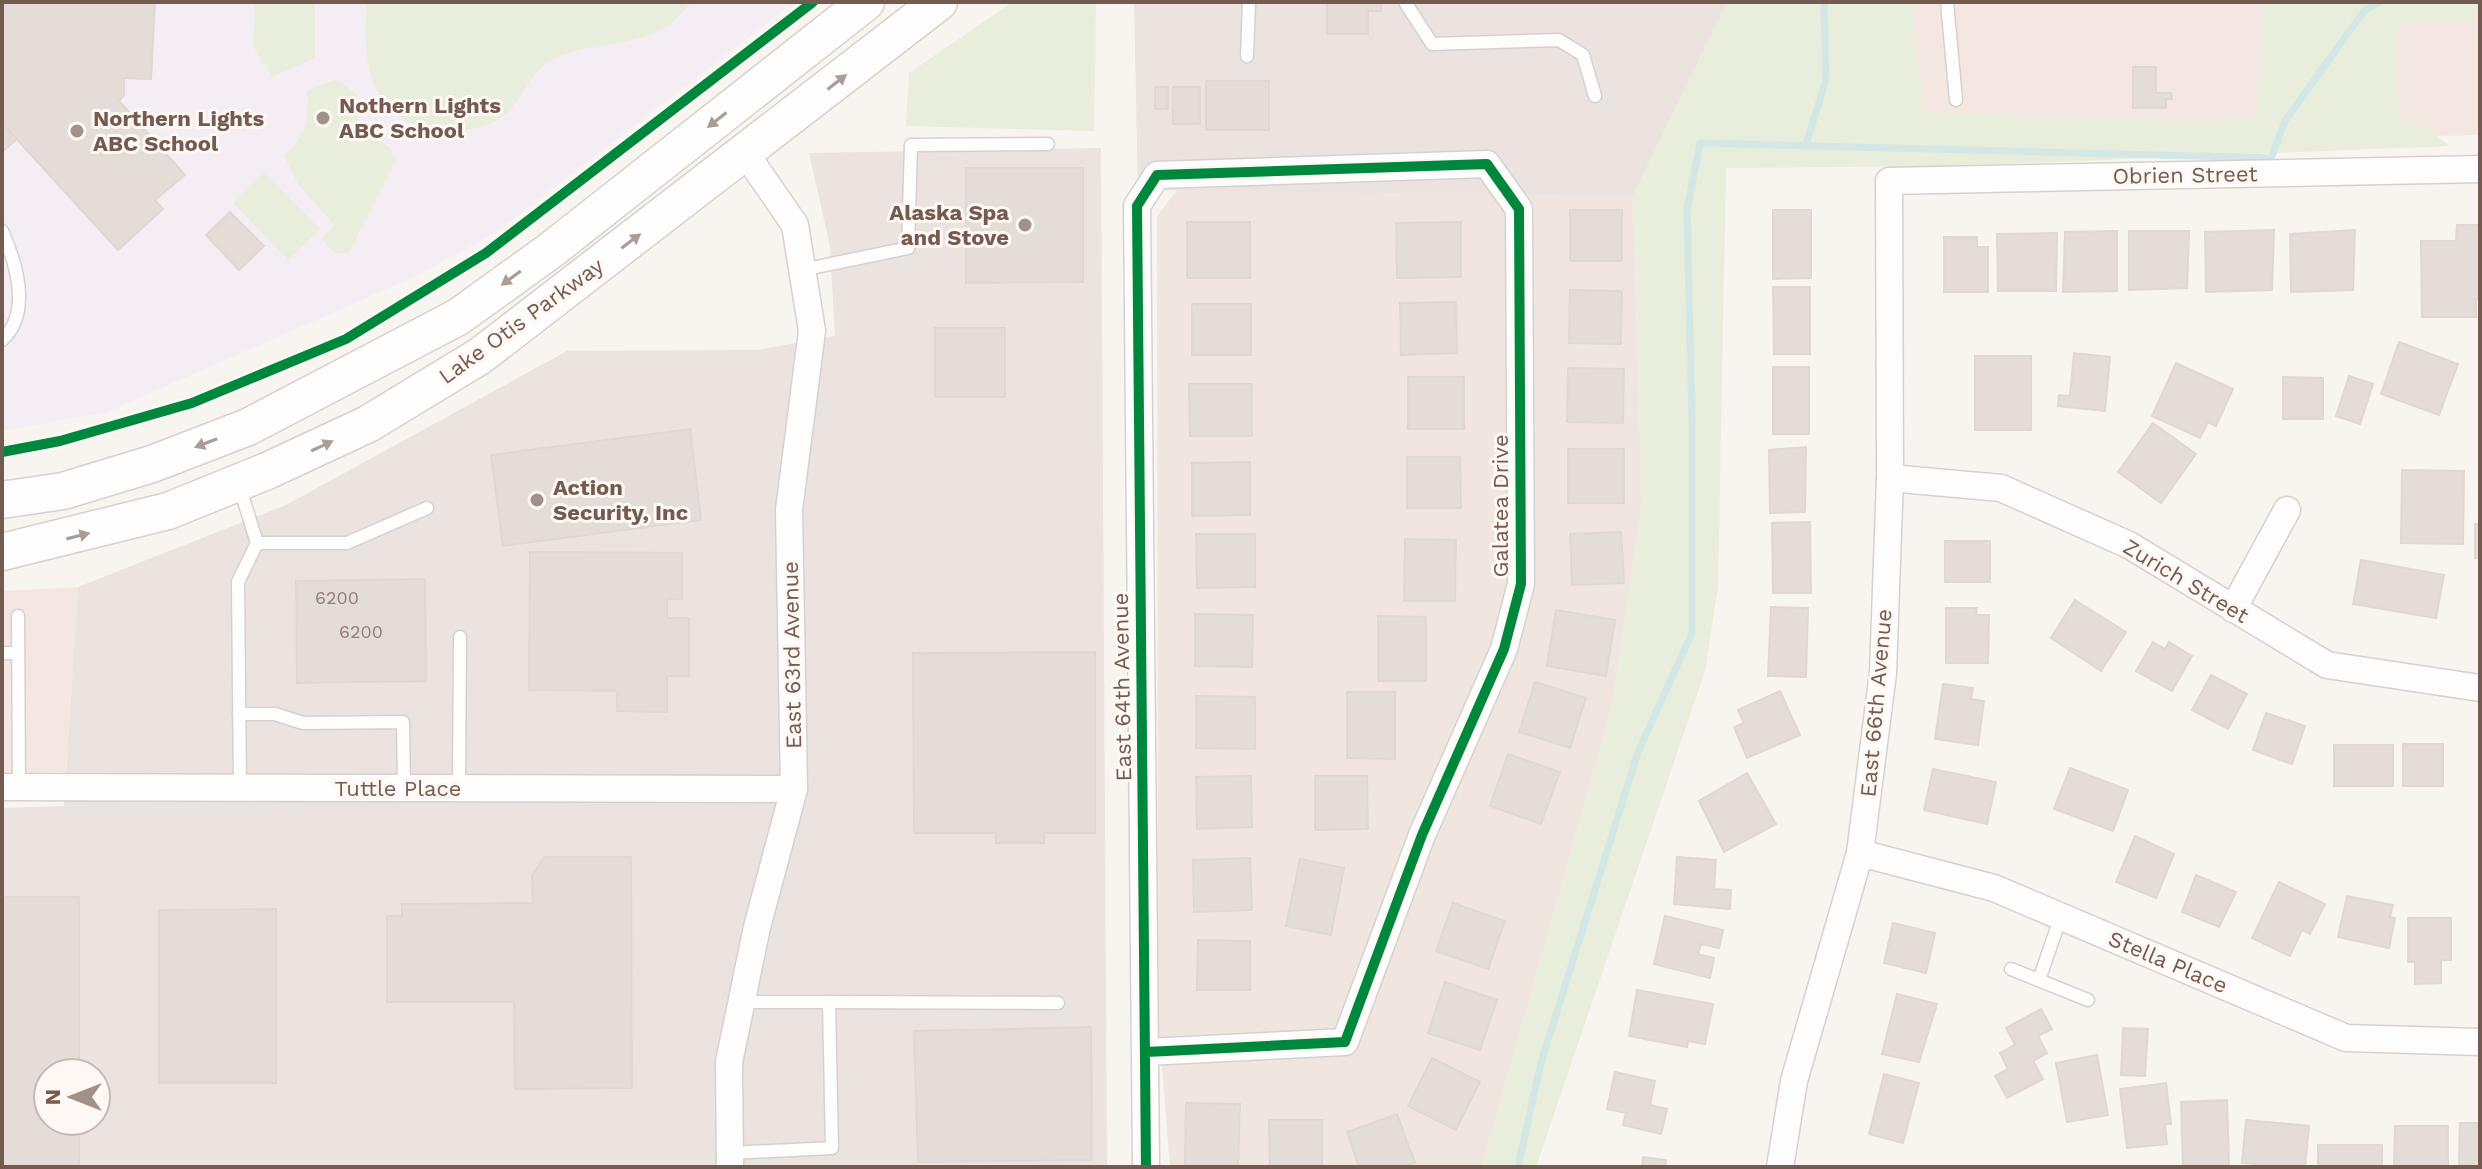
<svg xmlns="http://www.w3.org/2000/svg" width="2482" height="1169" font-family="'Work Sans',sans-serif">
<style>
.residential{fill:#f0e6df}
.commercial{fill:#f4e7e2}
.industrial{fill:#eae3df;fill-rule:evenodd}
.education{fill:#f4eef4}
.green{fill:#e8eddc}
.lines{fill:none;stroke-linecap:round;stroke-linejoin:round}
.stream{stroke:#d3e7e7;stroke-width:7}
.building{fill:#e4ddd7;stroke:#e0d7d3;stroke-width:2}
.lane-casing{stroke:#d7d1ce;stroke-width:15}
.street-casing{stroke:#d7d1ce;stroke-width:29}
.secondary-casing{stroke:#d8d0cc;stroke-width:39}
.lane{stroke:#fefdfd;stroke-width:12}
.street{stroke:#fefdfd;stroke-width:26}
.secondary{stroke:#fefdfd;stroke-width:36}
.cycleway-casing{stroke:#fdf8f3;stroke-width:15}
.cycleway{stroke:#00873e;stroke-width:10}
.oneway{fill:#ab9c96}
.poi-dot{fill:#a29189;stroke:#fdf8f3;stroke-width:3}
.labels{text-anchor:middle;dominant-baseline:central;stroke-width:6;stroke-linejoin:round;paint-order:stroke}
.number-label{font-size:18px;fill:#927e76}
.poi-label{font-size:22px;font-weight:bold;fill:#745b52;stroke:#fdf8f3;text-anchor:start}
.street-label{font-size:22px;fill:#745b52;stroke:#fdf8f3}
</style>
<rect width="100%" height="100%" fill="#f8f4f0"/>
<!-- residential -->
<polygon class="residential" points="1184,181 1637,187 1633,196 1642,504 1612,707 1482,1167 1170,1167 1158,1016 1157,216"/>
<!-- commercial -->
<g class="commercial">
<polygon points="1893,2 2480,2 2480,135 1892,147"/>
<polygon points="78,587 66,773 2,772 2,591"/>
</g>
<!-- industrial -->
<g class="industrial">
<polygon points="1134,2 1727,2 1633,196 1138,190"/>
<path d="M1101,148L1107,1167H2V808L64,806L78,587L286,505L567,351L757,350L835,336L830,246L809,153ZM48,1073H96V1121H48Z"/>
</g>
<!-- education -->
<polygon class="education" points="2,2 794,2 494,234 412,278 107,412 2,431"/>
<!-- green -->
<g class="green">
<polygon points="255,2 315,2 315,58 272,77 253,46"/>
<path d="M367,2H690C657,54 603,35 554,59C529,71 522,103 501,118C486,129 460,131 442,130C368,125 362,62 367,2Z"/>
<polygon points="1013,2 1096,2 1094,131 906,126 909,73"/>
<polygon points="1727,2 1912,2 1924,112 2204,120 2257,117 2263,2 2480,2 2480,20 2397,25 2399,122 2422,124 2449,146 1948,166 1726,168 1718,587 1705,671 1536,1167 1482,1167 1612,707 1642,504 1633,196"/>
<path d="M337,79L357,95V127L390,148L396,160L349,253H335L322,239L334,225L298,184L284,156C307,132 309,125 307,91Z"/>
<polygon points="264,172 320,229 288,260 233,203"/>
</g>
<g class="lines">
<!-- stream -->
<g class="stream">
<polyline points="1806,144 1826,80 1824,2"/>
<polyline points="1518,1167 1541,1063 1638,752 1692,633 1692,419 1687,210 1700,143 2271,158 2285,121 2364,11 2379,2"/>
</g>
</g>
<!-- building -->
<g class="building">
<polygon points="2,2 155,2 151,79 124,78 124,95 119,101 185,175 155,200 163,209 118,250 2,123"/>
<polygon points="1327,2 1381,2 1381,11 1368,11 1368,34 1327,34"/>
<polygon points="2133,67 2156,67 2156,93 2171,93 2172,99 2166,99 2166,108 2133,108"/>
<rect x="1206" y="81" width="63" height="49"/>
<rect x="1155" y="87" width="13" height="22"/>
<rect x="1173" y="87" width="27" height="37"/>
<polygon points="2,123 17,139 2,152"/>
<polygon points="966,168 1083,168 1083,282 966,283"/>
<rect x="1570" y="210" width="52" height="51"/>
<polygon points="1773,210 1811,210 1811,278 1773,279"/>
<polygon points="230,212 264,246 239,270 206,235"/>
<rect x="1187" y="222" width="63" height="56"/>
<polygon points="1461,222 1461,277 1397,278 1396,223"/>
<polygon points="2457,225 2480,225 2480,299 2476,299 2476,317 2422,317 2421,241 2456,241"/>
<polygon points="2274,230 2272,290 2206,292 2205,232"/>
<polygon points="2355,230 2353,290 2291,292 2290,234"/>
<polygon points="2117,231 2117,291 2063,292 2065,232"/>
<polygon points="2129,231 2189,231 2187,288 2129,290"/>
<polygon points="2057,233 2056,291 1998,291 1997,234"/>
<polygon points="1944,237 1977,237 1977,247 1988,247 1988,292 1944,292"/>
<polygon points="1773,287 1810,287 1810,354 1774,354"/>
<polygon points="1570,290 1622,291 1621,344 1569,343"/>
<polygon points="1456,302 1457,353 1401,355 1400,303"/>
<rect x="1192" y="304" width="59" height="51"/>
<rect x="935" y="328" width="70" height="69"/>
<polygon points="2399,342 2458,364 2439,415 2381,394"/>
<polygon points="2074,353 2110,357 2105,411 2058,406 2059,395 2070,396"/>
<rect x="1975" y="356" width="56" height="74"/>
<polygon points="2176,363 2233,389 2216,426 2208,422 2200,438 2152,416"/>
<rect x="1773" y="367" width="36" height="67"/>
<polygon points="1568,368 1624,369 1623,423 1567,422"/>
<polygon points="2349,376 2373,384 2360,424 2336,416"/>
<rect x="1408" y="377" width="56" height="52"/>
<polygon points="2283,377 2323,378 2323,419 2283,419"/>
<polygon points="1189,384 1252,384 1252,436 1190,436"/>
<polygon points="2153,423 2196,454 2161,503 2118,472"/>
<polygon points="690,429 701,520 503,546 491,455"/>
<polygon points="1806,447 1805,512 1770,513 1769,450"/>
<rect x="1568" y="449" width="56" height="54"/>
<polygon points="1407,457 1460,457 1461,508 1407,508"/>
<polygon points="1250,462 1250,515 1192,516 1192,463"/>
<polygon points="2402,470 2464,471 2463,544 2401,543"/>
<polygon points="1810,522 1811,593 1773,593 1772,523"/>
<rect x="2475" y="524" width="5" height="34"/>
<polygon points="1621,532 1624,583 1572,585 1570,534"/>
<polygon points="1196,534 1255,534 1255,587 1197,588"/>
<polygon points="1405,539 1456,540 1455,601 1404,601"/>
<rect x="1945" y="541" width="45" height="41"/>
<polygon points="530,552 682,553 682,599 667,599 667,618 689,618 689,676 667,676 667,712 617,711 617,691 529,690"/>
<polygon points="2361,560 2444,575 2436,618 2353,604"/>
<polygon points="425,579 426,681 297,683 296,581"/>
<polygon points="2075,600 2126,632 2101,671 2051,638"/>
<polygon points="1771,607 1808,608 1806,677 1768,676"/>
<polygon points="1946,608 1977,608 1976,615 1989,615 1988,663 1946,663"/>
<polygon points="1556,610 1615,620 1606,676 1547,666"/>
<polygon points="1195,614 1253,615 1252,667 1195,666"/>
<polygon points="1378,616 1426,617 1426,681 1378,681"/>
<polygon points="2153,642 2165,649 2169,642 2192,656 2172,691 2136,671"/>
<polygon points="1095,652 1095,833 1044,833 1044,843 996,843 996,833 914,833 913,653"/>
<polygon points="2211,675 2247,694 2228,729 2192,710"/>
<polygon points="1535,682 1586,698 1570,748 1519,732"/>
<polygon points="1943,684 1973,688 1971,699 1984,701 1978,745 1935,739"/>
<polygon points="1780,691 1800,735 1747,758 1734,727 1744,723 1738,710"/>
<polygon points="1347,692 1395,692 1395,759 1347,758"/>
<polygon points="1196,696 1255,697 1255,749 1196,748"/>
<polygon points="2266,713 2305,726 2292,764 2253,750"/>
<rect x="2403" y="744" width="40" height="42"/>
<rect x="2334" y="745" width="59" height="41"/>
<polygon points="1508,754 1560,772 1541,824 1490,806"/>
<polygon points="2070,768 2128,790 2113,831 2054,809"/>
<polygon points="1933,769 1996,782 1987,824 1924,810"/>
<polygon points="1747,773 1776,824 1724,852 1699,801"/>
<polygon points="1251,776 1252,827 1197,829 1196,777"/>
<polygon points="1315,776 1367,776 1368,829 1315,830"/>
<polygon points="2135,836 2174,854 2156,898 2116,882"/>
<polygon points="545,857 631,857 632,1088 515,1089 514,1002 387,1002 387,916 402,916 402,904 533,903 532,875"/>
<polygon points="1677,857 1716,860 1714,889 1731,890 1730,909 1674,904"/>
<polygon points="1250,858 1252,910 1194,912 1193,860"/>
<polygon points="1300,859 1344,868 1331,935 1286,926"/>
<polygon points="2196,875 2236,892 2219,927 2182,912"/>
<polygon points="2279,882 2325,904 2310,934 2302,930 2290,956 2252,938"/>
<polygon points="2347,896 2393,905 2390,917 2395,918 2389,948 2338,937"/>
<polygon points="2,897 79,897 79,1073 48,1073 48,1121 79,1121 79,1167 2,1167"/>
<polygon points="1453,903 1505,921 1488,969 1436,951"/>
<polygon points="276,909 276,1083 159,1083 159,910"/>
<polygon points="1665,916 1723,930 1719,948 1701,944 1698,954 1714,958 1710,978 1654,964"/>
<polygon points="2408,918 2451,918 2451,960 2441,960 2441,983 2415,984 2415,962 2408,962"/>
<polygon points="1893,923 1935,933 1926,973 1884,963"/>
<polygon points="1198,940 1250,941 1250,990 1197,990"/>
<polygon points="1445,982 1497,1000 1480,1050 1428,1033"/>
<polygon points="1637,990 1713,1004 1705,1044 1688,1041 1687,1047 1629,1036"/>
<polygon points="1897,994 1937,1004 1919,1062 1882,1054"/>
<polygon points="2041,1009 2052,1029 2038,1036 2047,1053 2033,1061 2043,1079 2007,1098 1995,1076 2008,1069 2000,1053 2015,1045 2006,1028"/>
<polygon points="1091,1027 1092,1160 918,1162 914,1031"/>
<polygon points="2123,1028 2148,1029 2145,1076 2121,1075"/>
<polygon points="2097,1055 2108,1115 2067,1122 2056,1063"/>
<polygon points="1432,1058 1480,1082 1456,1130 1408,1106"/>
<polygon points="1615,1072 1655,1081 1650,1105 1667,1109 1661,1134 1623,1125 1626,1113 1607,1109"/>
<polygon points="1884,1074 1919,1083 1903,1143 1869,1134"/>
<polygon points="2166,1083 2171,1124 2165,1124 2167,1144 2127,1148 2120,1089"/>
<polygon points="2227,1100 2229,1165 2183,1167 2181,1102"/>
<polygon points="1186,1103 1240,1104 1238,1167 1185,1165"/>
<polygon points="1397,1114 1415,1163 1403,1167 1359,1167 1347,1132"/>
<polygon points="1269,1120 1322,1120 1322,1167 1270,1167"/>
<polygon points="2246,1120 2309,1126 2305,1167 2242,1163"/>
<polygon points="2460,1123 2480,1123 2480,1167 2459,1167"/>
<polygon points="2395,1126 2448,1126 2448,1167 2394,1167"/>
<rect x="2318" y="1145" width="64" height="22"/>
<polygon points="1643,1157 1666,1160 1665,1167 1642,1167"/>
</g>
<g class="lines">
<!-- lane casing -->
<g class="lane-casing">
<g id="lane">
<polyline points="1405,2 1432,44 1559,40 1583,55 1595,96"/>
<polyline points="1947,2 1956,100"/>
<polyline points="1247,56 1249,2"/>
<path d="M2,231C16,262 32,313 2,340"/>
<polyline points="802,270 908,248 911,145 1048,144"/>
<polyline points="239,485 257,543"/>
<polyline points="18,616 19,787"/>
<polyline points="2,653 18,653"/>
<polyline points="239,714 275,714 303,723 403,722 404,788"/>
<polyline points="240,788 238,582 257,543 347,543 427,508"/>
<polyline points="459,788 460,637"/>
<polyline points="2011,969 2088,1000"/>
<polyline points="2039,980 2061,916"/>
<polyline points="829,1002 1058,1003"/>
<polyline points="730,1153 832,1148 829,1002 742,1002"/>
</g>
</g>
<!-- street casing -->
<g class="street-casing">
<g id="street">
<polyline points="1890,478 2001,488 2129,545 2327,665 2480,688"/>
<polyline points="2233,609 2287,510"/>
<polyline points="2,787 794,789"/>
<polyline points="1860,853 1994,888 2346,1038 2480,1042"/>
<polyline points="730,1167 729,1062 757,927 794,789 789,510 812,331 795,225 746,154"/>
<polyline points="1146,1167 1137,206 1157,175 1487,164 1519,209 1521,584 1504,649 1422,835 1345,1042 1146,1052"/>
<polyline points="1780,1167 1794,1081 1860,853 1883,673 1890,478 1889,181 2480,169"/>
</g>
</g>
<!-- secondary casing -->
<g class="secondary-casing">
<g id="secondary">
<polyline points="2,500 63,491 152,464 248,427 458,317 551,250 866,2"/>
<polyline points="2,552 168,511 267,471 368,424 480,356 939,2"/>
</g>
</g>
<!-- lane -->
<use href="#lane" class="lane"/>
<!-- street -->
<use href="#street" class="street"/>
<!-- secondary -->
<use href="#secondary" class="secondary"/>
<!-- cycleway casing -->
<g class="cycleway-casing">
<g id="cycleway">
<polyline points="2,452 60,441 192,403 346,339 486,253 813,2"/>
<polyline points="1146,1167 1137,206 1157,175 1487,164 1519,209 1521,584 1504,649 1422,835 1345,1042 1146,1052"/>
</g>
</g>
<!-- cycleway -->
<use href="#cycleway" class="cycleway"/>
</g>
<!-- one-way arrows -->
<defs><path id="oneway-solid" d="M-6-.8H1V-3.2L6.5 0L1 3.2V.8H-6Z" transform="scale(2)"/></defs>
<g class="oneway">
<use href="#oneway-solid" transform="translate(837 82) rotate(-38)"/>
<use href="#oneway-solid" transform="translate(717 120) rotate(142)"/>
<use href="#oneway-solid" transform="translate(631 241) rotate(-37)"/>
<use href="#oneway-solid" transform="translate(511 278) rotate(144)"/>
<use href="#oneway-solid" transform="translate(206 443) rotate(159)"/>
<use href="#oneway-solid" transform="translate(322 446) rotate(-25)"/>
<use href="#oneway-solid" transform="translate(78 536) rotate(-14)"/>
</g>
<!-- markers -->
<g class="poi-dot">
<circle cx="323" cy="118" r="8"/>
<circle cx="77" cy="131" r="8"/>
<circle cx="1025" cy="225" r="8"/>
<circle cx="537" cy="500" r="8"/>
</g>
<g class="labels">
<!-- number labels -->
<g class="number-label">
<text x="337" y="597">6200</text>
<text x="361" y="631">6200</text>
</g>
<!-- poi labels -->
<g class="poi-label">
<text x="339" y="105">Nothern Lights<tspan x="339" dy="25">ABC School</tspan></text>
<text x="93" y="118">Northern Lights<tspan x="93" dy="25">ABC School</tspan></text>
<text x="1009" y="212" text-anchor="end">Alaska Spa<tspan x="1009" dy="25">and Stove</tspan></text>
<text x="553" y="487">Action<tspan x="553" dy="25">Security, Inc</tspan></text>
</g>
<!-- street labels -->
<g class="street-label">
<text transform="translate(2185 175) rotate(-1)">Obrien Street</text>
<text transform="translate(521 321) rotate(-36)">Lake Otis Parkway</text>
<text transform="translate(1500 506) rotate(-90)">Galatea Drive</text>
<text transform="translate(2186 581) rotate(31)">Zurich Street</text>
<text transform="translate(792 655) rotate(-91)">East 63rd Avenue</text>
<text transform="translate(1122 687) rotate(-91)">East 64th Avenue</text>
<text transform="translate(1876 703) rotate(-85)">East 66th Avenue</text>
<text x="398" y="788">Tuttle Place</text>
<text transform="translate(2168 962) rotate(23)">Stella Place</text>
</g>
</g>
<!-- border -->
<rect width="2482" height="1169" fill="none" stroke="#745b52" stroke-width="8"/>
<!-- north arrow -->
<g transform="translate(72 1097) rotate(270)"><circle r="38" fill="#fdf8f3" stroke="#c6b9b3" stroke-width="2"/>
<path d="M0-6L14 30L0 20L-14 30Z" fill="#a29189"/>
<text y="-12" font-size="22" font-weight="bold" text-anchor="middle" fill="#745b52">N</text>
</g>
</svg>
